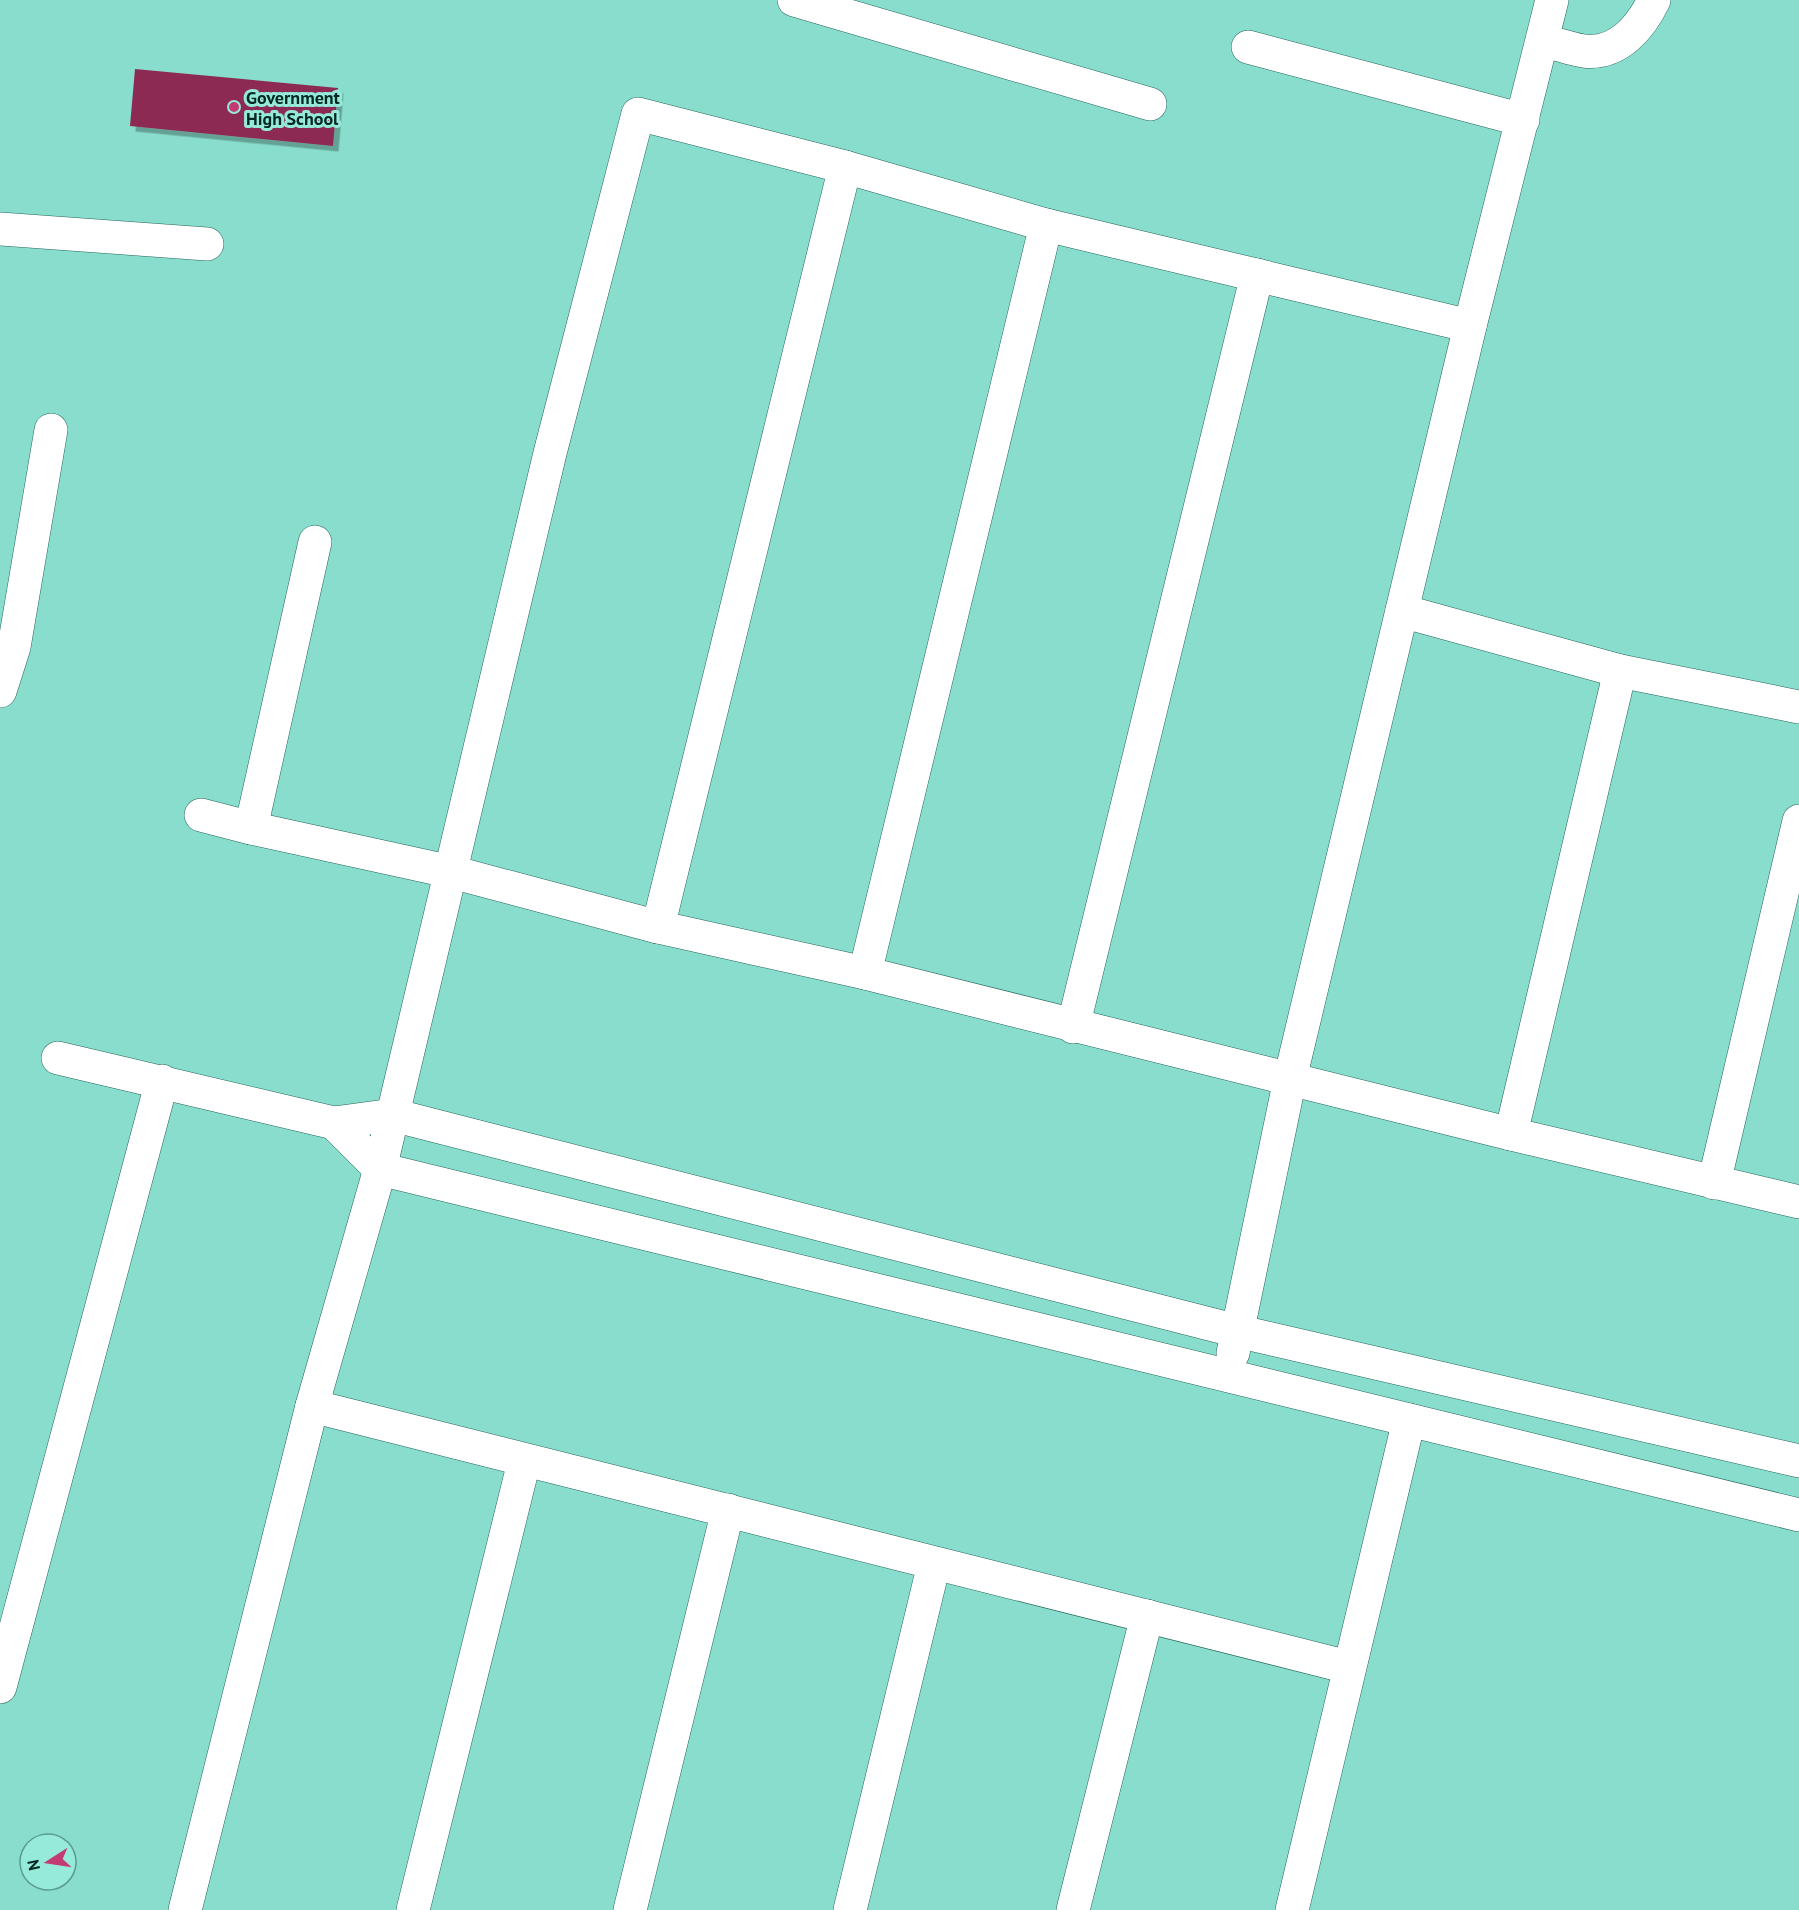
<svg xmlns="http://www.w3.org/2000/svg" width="1799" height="1910" font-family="'PT Sans',sans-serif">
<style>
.building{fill:#8d2b52;filter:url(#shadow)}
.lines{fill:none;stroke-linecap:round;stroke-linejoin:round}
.minor-casing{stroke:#24665b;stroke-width:34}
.minor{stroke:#fff;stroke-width:33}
.poi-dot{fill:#c43a72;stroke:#95ead9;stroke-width:2}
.labels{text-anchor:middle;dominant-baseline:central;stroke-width:6;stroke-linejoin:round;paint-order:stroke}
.poi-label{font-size:18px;font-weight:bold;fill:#022822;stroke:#95ead9;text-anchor:start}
</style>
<defs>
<filter id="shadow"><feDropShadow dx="5.5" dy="5.5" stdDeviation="0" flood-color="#0004"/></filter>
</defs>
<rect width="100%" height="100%" fill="#8dc"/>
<!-- building -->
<polygon class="building" points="135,69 338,88 333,146 130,126"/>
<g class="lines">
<!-- minor casing -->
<g class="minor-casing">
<g id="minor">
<polyline points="794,0 1150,104"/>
<path d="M1543,40C1556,44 1571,49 1584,51C1618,55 1641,27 1654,0"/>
<polyline points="1248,47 1523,120"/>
<polyline points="0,229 207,244"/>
<polyline points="1402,611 1620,671 1799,707"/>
<polyline points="0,691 14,647 51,430"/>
<polyline points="201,815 251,828 452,872 658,927 865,973 1511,1134 1799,1202"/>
<polyline points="251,828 315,542"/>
<polyline points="658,927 845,167"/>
<polyline points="865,973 1046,225"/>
<polyline points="1073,1027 1257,275"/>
<polyline points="58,1058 334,1123 393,1115 1237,1331 1799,1461"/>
<polyline points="334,1123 380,1169 1799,1515"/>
<polyline points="1511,1134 1620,671"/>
<polyline points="1714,1183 1799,821"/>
<polyline points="1233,1353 1290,1079 1470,326 1552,0"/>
<polyline points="312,1406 1348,1667"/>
<polyline points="0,1687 162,1081"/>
<polyline points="185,1910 312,1406 380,1169 550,453 638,114 845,167 1046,225 1470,326"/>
<polyline points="413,1910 524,1462"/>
<polyline points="630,1910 728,1510"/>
<polyline points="850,1910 934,1564"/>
<polyline points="1073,1910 1147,1616"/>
<polyline points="1292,1910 1409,1420"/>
</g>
</g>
<!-- minor -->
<use href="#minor" class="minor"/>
</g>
<!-- markers -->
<circle class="poi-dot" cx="234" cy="107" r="6"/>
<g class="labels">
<!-- poi labels -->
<g class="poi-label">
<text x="246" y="97">Government<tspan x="246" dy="21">High School</tspan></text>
</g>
</g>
<!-- north arrow -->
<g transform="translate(48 1862) rotate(258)"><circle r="28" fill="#95ead9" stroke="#5a9c90" stroke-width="1.5"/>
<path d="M0-4.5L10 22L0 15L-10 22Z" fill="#c43a72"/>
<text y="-9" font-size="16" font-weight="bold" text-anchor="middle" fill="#022822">N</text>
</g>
</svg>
